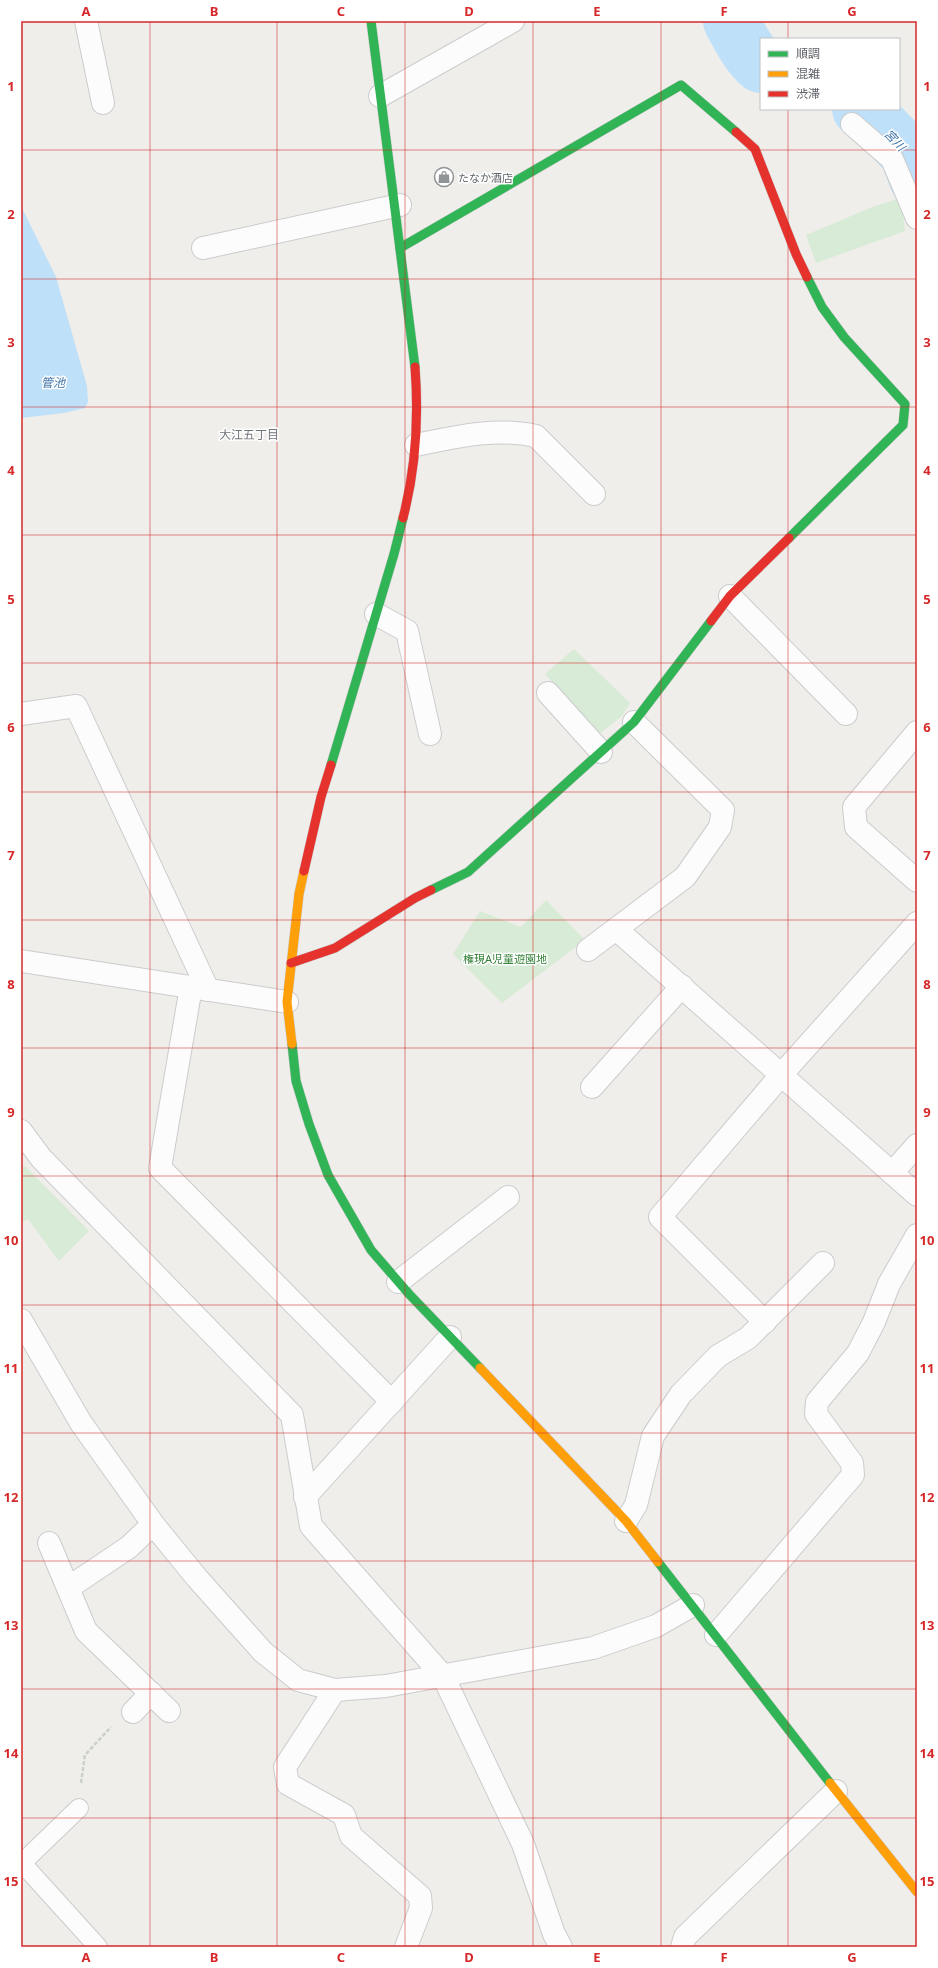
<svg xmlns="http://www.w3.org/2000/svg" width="938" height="1968" font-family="'Noto Sans','Noto Sans JP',sans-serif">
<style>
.green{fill:#d8ebd6}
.water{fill:#bfe0f9}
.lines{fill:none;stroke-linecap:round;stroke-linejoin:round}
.river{stroke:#bfe0f9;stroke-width:56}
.lane-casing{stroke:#cbcccc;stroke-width:20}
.street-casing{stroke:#cbcccc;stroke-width:24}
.fast-casing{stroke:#cacacb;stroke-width:10}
.slow-casing{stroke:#cacacb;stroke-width:10}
.jam-casing{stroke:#cacacb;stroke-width:10}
.path{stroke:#cacfcc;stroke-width:2.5;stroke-dasharray:4 2;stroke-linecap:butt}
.lane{stroke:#fdfcfc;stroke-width:18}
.street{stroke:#fdfcfc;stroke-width:22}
.fast{stroke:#30b455;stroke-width:9}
.slow{stroke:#ff9f0a;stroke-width:9}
.jam{stroke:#e5322d;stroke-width:9}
.grid{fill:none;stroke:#d62828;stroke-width:1;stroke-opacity:0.55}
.labels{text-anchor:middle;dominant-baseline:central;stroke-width:3;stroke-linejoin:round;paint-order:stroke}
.poi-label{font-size:11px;fill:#5f6368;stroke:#fff;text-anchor:start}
.park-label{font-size:11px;fill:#348238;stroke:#fff}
.water-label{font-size:12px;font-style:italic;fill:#4174aa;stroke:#fff}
.neighbourhood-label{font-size:12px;fill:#70757a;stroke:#fff}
.neatline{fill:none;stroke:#d62828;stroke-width:1.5}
.grid-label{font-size:13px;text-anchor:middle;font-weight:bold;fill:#d62828}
</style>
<rect width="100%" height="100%" fill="#efeeea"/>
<!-- green -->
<g class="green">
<polygon points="901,198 905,231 816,263 806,235 875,206"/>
<polygon points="574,649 630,703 622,716 599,734 545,674"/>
<polygon points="546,900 585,940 502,1003 453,954 480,911 521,927"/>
<polygon points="21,1166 26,1167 89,1231 59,1261 28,1219 21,1223"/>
</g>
<!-- water -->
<polygon class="water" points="21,206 56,277 87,386 88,402 85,408 64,413 21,418"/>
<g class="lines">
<!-- river -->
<g class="river">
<path d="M731,21C739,35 748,55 761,65"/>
<polyline points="860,109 870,115 907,153 917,179"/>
</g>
<!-- lane casing -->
<g class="lane-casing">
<g id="lane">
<polyline points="21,1862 98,1947"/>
<polyline points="22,1863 79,1808"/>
</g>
</g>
<!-- street casing -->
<g class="street-casing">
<g id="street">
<polyline points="86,21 103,103"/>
<polyline points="380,96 513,21"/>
<polyline points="852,124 892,159 917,218"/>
<polyline points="203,248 400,205"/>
<path d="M416,445C455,437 497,427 536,436L594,494"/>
<polyline points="730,596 846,714"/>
<polyline points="376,614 407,631 430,734"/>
<polyline points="548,693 601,752"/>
<polyline points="21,714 76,706 208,990"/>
<polyline points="917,732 854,807 856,827 917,881"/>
<polyline points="616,929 917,1195"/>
<polyline points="588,950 685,877 720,827 723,810 634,722"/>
<polyline points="21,961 287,1002"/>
<polyline points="191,987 160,1168 392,1402"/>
<polyline points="592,1087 682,986"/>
<polyline points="21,1131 41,1158 292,1415 311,1526 443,1676 523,1844 554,1934 561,1947"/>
<polyline points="892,1173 917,1145"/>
<polyline points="398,1282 508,1197"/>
<polyline points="21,1320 81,1423 153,1524 197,1578 263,1652 298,1680 335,1690 386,1686 593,1648 656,1626 693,1605"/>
<polyline points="765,1322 660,1217 782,1074 917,923"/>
<polyline points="305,1497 450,1337"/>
<polyline points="626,1521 636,1505 653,1436 681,1394 718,1356 748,1338 823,1263"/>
<polyline points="49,1543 86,1631 169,1711"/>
<polyline points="68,1588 129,1547 153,1524"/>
<polyline points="716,1635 853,1475 852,1463 816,1414 817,1402 858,1353 874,1322 889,1284 917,1235"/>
<polyline points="335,1690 285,1767 288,1784 344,1815 351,1836 420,1896 421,1908 406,1947"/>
<polyline points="133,1712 151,1693"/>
<polyline points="682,1947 685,1937 836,1791"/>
</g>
</g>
<!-- fast casing -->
<g class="fast-casing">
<g id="fast">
<polyline points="371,21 415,367"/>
<polyline points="400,248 681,85 736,132"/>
<polyline points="789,538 903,425 905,404 844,337 822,307 807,277"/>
<polyline points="331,765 394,554 403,518"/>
<polyline points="431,890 468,872 634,722 711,621"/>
<polyline points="292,1044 296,1081 309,1124 328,1175 371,1250 409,1294 480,1368"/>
<polyline points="658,1562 830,1783"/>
</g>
</g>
<!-- slow casing -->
<g class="slow-casing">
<g id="slow">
<polyline points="292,1044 287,1002 299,894 304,871"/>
<polyline points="480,1368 626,1521 658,1562"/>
<polyline points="830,1783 917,1892"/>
</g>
</g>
<!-- jam casing -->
<g class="jam-casing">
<g id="jam">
<polyline points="736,132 755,149 796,254 807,277"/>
<path d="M403,518C416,468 419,419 415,367"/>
<polyline points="711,621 730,596 789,538"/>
<polyline points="304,871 321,797 331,765"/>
<polyline points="291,963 335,948 415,898 431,890"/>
</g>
</g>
<!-- path -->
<polyline class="path" points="81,1783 85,1755 111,1727"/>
<!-- lane -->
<use href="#lane" class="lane"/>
<!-- street -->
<use href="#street" class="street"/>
<!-- fast -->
<use href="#fast" class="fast"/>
<!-- slow -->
<use href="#slow" class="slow"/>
<!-- jam -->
<use href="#jam" class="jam"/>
</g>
<!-- grid -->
<path class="grid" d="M150,21V1947M277,21V1947M405,21V1947M533,21V1947M661,21V1947M788,21V39M788,109V1947M21,150H917M21,279H917M21,407H917M21,535H917M21,663H917M21,792H917M21,920H917M21,1048H917M21,1176H917M21,1305H917M21,1433H917M21,1561H917M21,1689H917M21,1818H917"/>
<!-- icons -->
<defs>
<g id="shop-ring" transform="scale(1)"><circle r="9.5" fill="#fff" stroke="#919496" stroke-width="1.5"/><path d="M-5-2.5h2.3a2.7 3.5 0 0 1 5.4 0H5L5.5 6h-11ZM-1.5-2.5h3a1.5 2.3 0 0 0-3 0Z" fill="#919496"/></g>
</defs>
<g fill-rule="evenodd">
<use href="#shop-ring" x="444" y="177"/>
</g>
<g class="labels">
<!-- poi labels -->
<g class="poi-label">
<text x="458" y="177">たなか酒店</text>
</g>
<!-- park labels -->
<g class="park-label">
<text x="505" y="958">権現A児童遊園地</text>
</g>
<!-- water labels -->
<g class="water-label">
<text transform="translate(895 140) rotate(46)">宮川</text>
<text x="53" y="382">管池</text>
</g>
<!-- neighbourhood labels -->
<g class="neighbourhood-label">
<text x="249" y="434">大江五丁目</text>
</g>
</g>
<!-- border -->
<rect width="938" height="1968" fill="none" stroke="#ffffff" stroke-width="44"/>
<!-- legend -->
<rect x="760" y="38" width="140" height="72" fill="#ffffff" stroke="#bfc1c3"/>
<rect x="768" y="51" width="20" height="6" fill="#30b455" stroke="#bfc1c3"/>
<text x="796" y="58" font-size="12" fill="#5f6368">順調</text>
<rect x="768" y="71" width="20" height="6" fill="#ff9f0a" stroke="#bfc1c3"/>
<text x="796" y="78" font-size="12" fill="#5f6368">混雑</text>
<rect x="768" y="91" width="20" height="6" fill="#e5322d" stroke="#bfc1c3"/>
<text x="796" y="98" font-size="12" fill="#5f6368">渋滞</text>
<rect x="22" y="22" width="894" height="1924" class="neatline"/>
<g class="grid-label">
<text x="86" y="16">A</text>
<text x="214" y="16">B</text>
<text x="341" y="16">C</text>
<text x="469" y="16">D</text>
<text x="597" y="16">E</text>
<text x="724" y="16">F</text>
<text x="852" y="16">G</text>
<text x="11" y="91">1</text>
<text x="927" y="91">1</text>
<text x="11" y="219">2</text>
<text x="927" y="219">2</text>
<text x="11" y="347">3</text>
<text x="927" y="347">3</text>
<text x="11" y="475">4</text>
<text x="927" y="475">4</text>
<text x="11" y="604">5</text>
<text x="927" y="604">5</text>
<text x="11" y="732">6</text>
<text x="927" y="732">6</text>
<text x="11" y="860">7</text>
<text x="927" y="860">7</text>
<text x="11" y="989">8</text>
<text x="927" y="989">8</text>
<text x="11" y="1117">9</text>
<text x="927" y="1117">9</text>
<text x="11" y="1245">10</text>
<text x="927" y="1245">10</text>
<text x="11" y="1373">11</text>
<text x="927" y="1373">11</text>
<text x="11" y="1502">12</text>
<text x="927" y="1502">12</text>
<text x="11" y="1630">13</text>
<text x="927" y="1630">13</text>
<text x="11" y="1758">14</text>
<text x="927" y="1758">14</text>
<text x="11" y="1886">15</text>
<text x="927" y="1886">15</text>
<text x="86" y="1962">A</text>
<text x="214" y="1962">B</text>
<text x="341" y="1962">C</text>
<text x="469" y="1962">D</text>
<text x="597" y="1962">E</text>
<text x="724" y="1962">F</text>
<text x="852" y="1962">G</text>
</g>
</svg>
